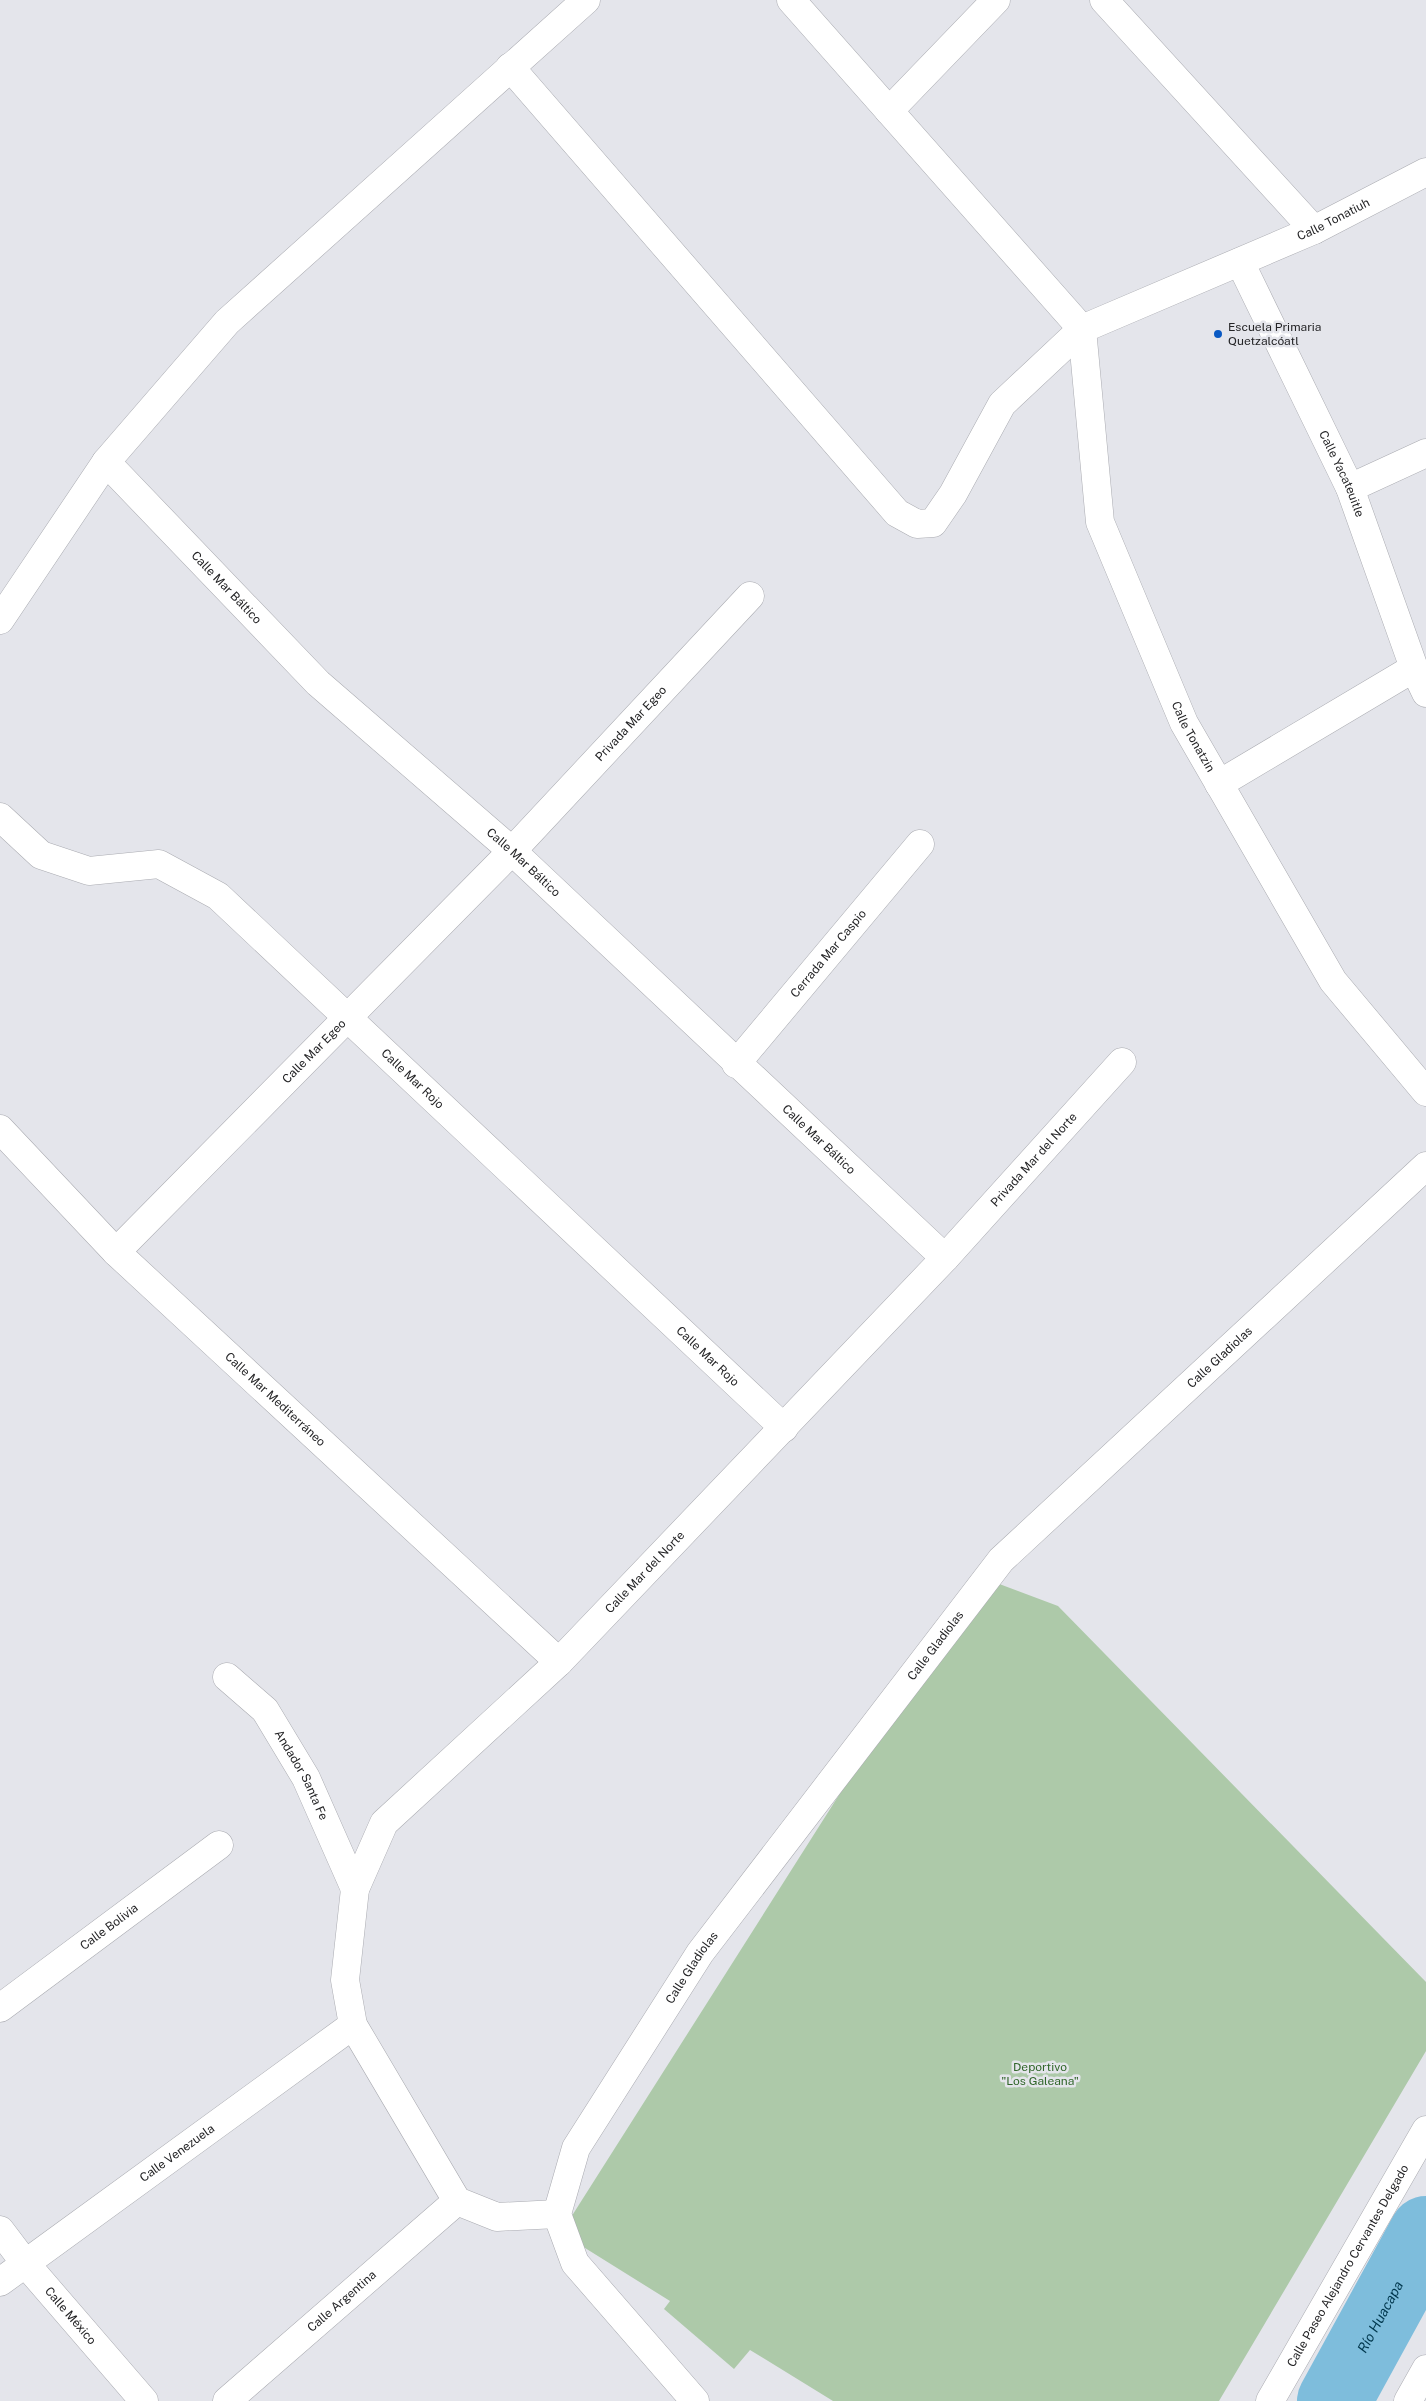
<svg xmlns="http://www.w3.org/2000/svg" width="1426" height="2401" font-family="'Public Sans',sans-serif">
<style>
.green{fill:#adc9a9}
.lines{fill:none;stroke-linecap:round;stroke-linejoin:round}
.river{stroke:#7ebddc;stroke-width:74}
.minor-casing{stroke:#aaabb1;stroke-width:29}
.tertiary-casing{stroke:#aaabb1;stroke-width:29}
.secondary-casing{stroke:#aaabb1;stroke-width:29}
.minor{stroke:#fff;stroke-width:28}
.tertiary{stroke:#fff;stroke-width:28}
.secondary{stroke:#fff;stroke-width:28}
.poi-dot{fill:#0959c3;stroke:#e4e5eb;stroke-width:2}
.labels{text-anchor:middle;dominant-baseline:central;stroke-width:5;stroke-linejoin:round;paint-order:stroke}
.street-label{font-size:12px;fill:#242426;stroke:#e4e5eb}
.poi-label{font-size:12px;fill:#242426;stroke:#e4e5eb;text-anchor:start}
.park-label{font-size:12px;fill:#30662a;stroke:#e4e5eb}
.water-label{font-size:14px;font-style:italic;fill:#00374d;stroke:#e4e5eb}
</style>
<rect width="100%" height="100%" fill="#e4e5eb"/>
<!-- green -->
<polygon class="green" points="978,1576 1058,1606 1426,1982 1426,2051 1219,2401 833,2401 750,2350 734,2369 664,2309 670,2301 561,2233"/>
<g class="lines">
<!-- river -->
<path class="river" id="s1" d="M1334,2401L1426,2233"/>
<!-- minor casing -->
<g class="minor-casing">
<g id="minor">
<polyline points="791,0 1082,329"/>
<polyline points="1104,0 1314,230"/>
<path id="s2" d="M510,67L897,513L917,524L933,523L953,494L1002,404L1082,329L1314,230L1426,172"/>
<polyline points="889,111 996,0"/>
<path id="s3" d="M1240,262L1350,488L1414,668L1426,693"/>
<path id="s4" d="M1082,329L1100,522L1184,723L1333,981L1426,1092"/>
<path id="s5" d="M106,462L318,683L512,851L945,1258"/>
<polyline points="1350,488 1426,453"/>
<polyline points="0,620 106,462 227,322 586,0"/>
<polyline points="1219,784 1414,668"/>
<path id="s6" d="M0,817L41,855L89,871L159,864L218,896L784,1428"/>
<path id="s7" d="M736,1064L920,844"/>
<path id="s8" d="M0,1129L116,1252L559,1662"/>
<path id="s9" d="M116,1252L512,851L750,596"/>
<path id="s10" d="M227,1677L265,1710L306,1778L355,1889"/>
<path id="s11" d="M0,2008L219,1845"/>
<path id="s12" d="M557,2214L497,2217L457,2201L353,2025L345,1980L355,1889L384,1823L559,1662L945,1258L1122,1062"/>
<path id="s13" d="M0,2230L25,2263L144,2401"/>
<path id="s14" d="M0,2282L353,2025"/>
<path id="s15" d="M227,2401L457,2201"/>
</g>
</g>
<!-- tertiary casing -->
<g class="tertiary-casing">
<g id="tertiary">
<path id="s16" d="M695,2401L575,2263L557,2214L576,2148L700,1953L1001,1560L1426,1166"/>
</g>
</g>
<!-- secondary casing -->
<g class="secondary-casing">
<g id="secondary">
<path id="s17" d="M1270,2401L1426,2130"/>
<polyline points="1408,2401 1426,2369"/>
</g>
</g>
<!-- minor -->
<use href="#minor" class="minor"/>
<!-- tertiary -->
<use href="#tertiary" class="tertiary"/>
<!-- secondary -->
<use href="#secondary" class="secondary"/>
</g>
<!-- markers -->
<circle class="poi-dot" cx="1218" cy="334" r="5"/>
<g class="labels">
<!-- street labels -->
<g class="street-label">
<text stroke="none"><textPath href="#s2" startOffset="1151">Calle Tonatiuh</textPath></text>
<text stroke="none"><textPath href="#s3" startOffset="235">Calle Yacateuitle</textPath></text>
<text stroke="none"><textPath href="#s5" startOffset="174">Calle Mar Báltico</textPath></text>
<text stroke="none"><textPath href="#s9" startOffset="738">Privada Mar Egeo</textPath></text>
<text stroke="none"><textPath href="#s4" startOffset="428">Calle Tonatzin</textPath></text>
<text stroke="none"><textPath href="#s5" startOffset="579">Calle Mar Báltico</textPath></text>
<text stroke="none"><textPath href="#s7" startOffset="144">Cerrada Mar Caspio</textPath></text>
<text stroke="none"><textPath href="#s9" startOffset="282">Calle Mar Egeo</textPath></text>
<text stroke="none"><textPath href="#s6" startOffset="511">Calle Mar Rojo</textPath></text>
<text stroke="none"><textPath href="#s5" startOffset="984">Calle Mar Báltico</textPath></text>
<text stroke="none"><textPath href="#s12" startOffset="1446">Privada Mar del Norte</textPath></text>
<text stroke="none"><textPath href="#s6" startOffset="916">Calle Mar Rojo</textPath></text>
<text stroke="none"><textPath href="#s16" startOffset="1328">Calle Gladiolas</textPath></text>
<text stroke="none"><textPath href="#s8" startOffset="386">Calle Mar Mediterráneo</textPath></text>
<text stroke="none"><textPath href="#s12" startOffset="879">Calle Mar del Norte</textPath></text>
<text stroke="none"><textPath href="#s16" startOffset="922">Calle Gladiolas</textPath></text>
<text stroke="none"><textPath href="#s10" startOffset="125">Andador Santa Fe</textPath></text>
<text stroke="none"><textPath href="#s11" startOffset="136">Calle Bolivia</textPath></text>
<text stroke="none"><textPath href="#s16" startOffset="518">Calle Gladiolas</textPath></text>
<text stroke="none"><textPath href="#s14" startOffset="219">Calle Venezuela</textPath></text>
<text stroke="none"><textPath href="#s17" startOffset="156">Calle Paseo Alejandro Cervantes Delgado</textPath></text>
<text stroke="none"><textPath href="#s15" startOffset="152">Calle Argentina</textPath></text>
<text stroke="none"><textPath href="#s13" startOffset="111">Calle México</textPath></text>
</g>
<!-- poi labels -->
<g class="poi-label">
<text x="1228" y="327">Escuela Primaria<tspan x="1228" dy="14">Quetzalcóatl</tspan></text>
</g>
<!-- park labels -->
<g class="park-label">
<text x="1040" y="2067">Deportivo<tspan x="1040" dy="14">"Los Galeana"</tspan></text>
</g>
<!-- water labels -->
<g class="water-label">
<text stroke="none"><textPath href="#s1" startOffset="96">Río Huacapa</textPath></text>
</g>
</g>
</svg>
